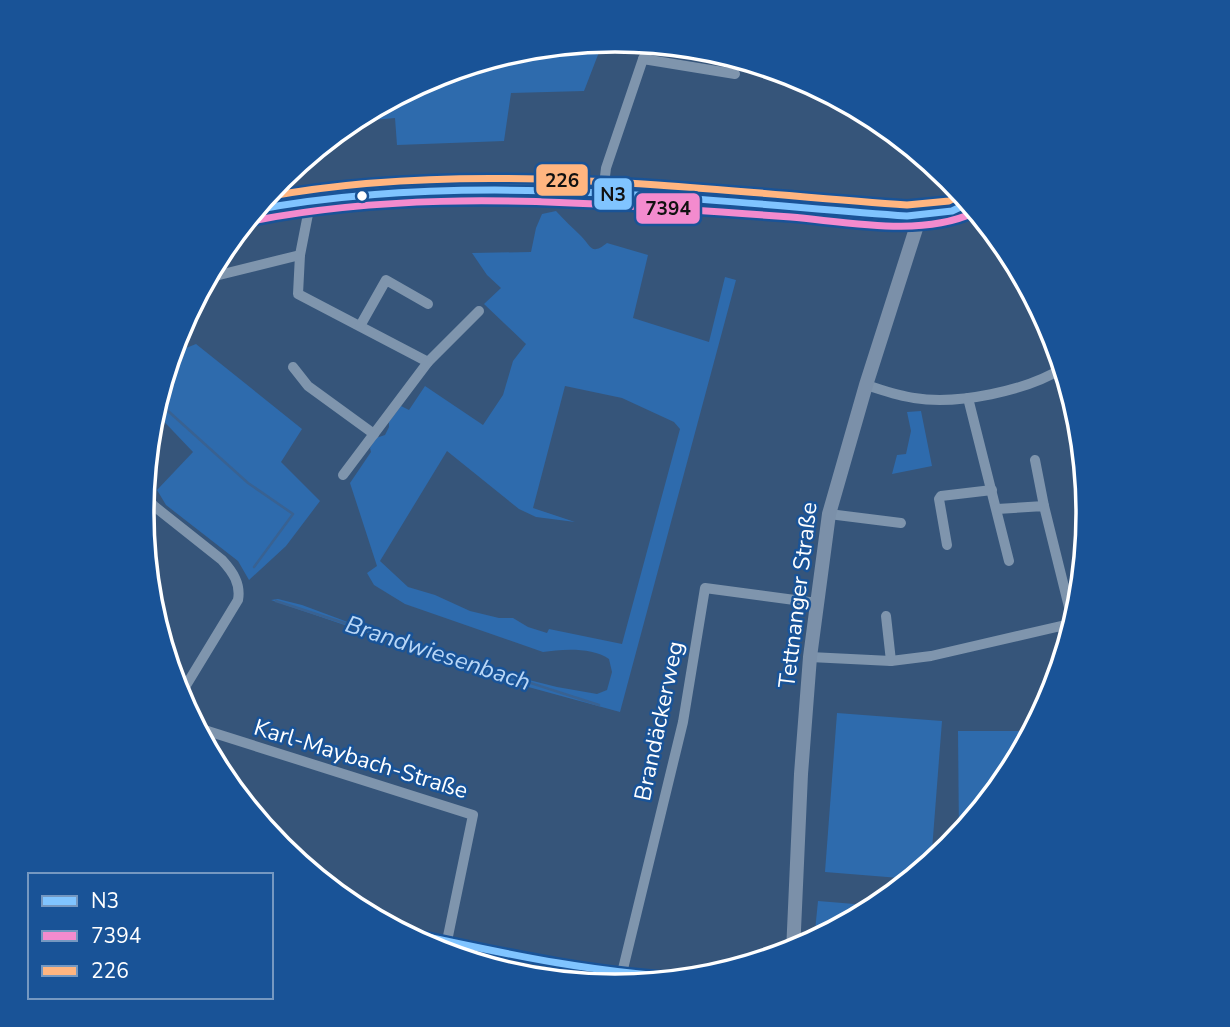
<svg xmlns="http://www.w3.org/2000/svg" width="1230" height="1027" font-family="'Nunito Sans',sans-serif">
<style>
.green{fill:#2e6bad;fill-rule:evenodd}
.lines{fill:none;stroke-linecap:round;stroke-linejoin:round}
.stream{stroke:#396292;stroke-width:2.5}
.minor{stroke:#7f95ad;stroke-width:10}
.secondary{stroke:#7b90a9;stroke-width:14}
.primary{stroke:#7e92ab;stroke-width:16}
.bus-1-casing{stroke:#195397;stroke-width:12}
.bus-2-casing{stroke:#195397;stroke-width:12}
.bus-3-casing{stroke:#195397;stroke-width:12}
.bus-1{stroke:#80c4ff;stroke-width:7}
.bus-2{stroke:#f38bce;stroke-width:7}
.bus-3{stroke:#ffb580;stroke-width:7}
.bus-dot{fill:#fff;stroke:#195397;stroke-width:2.5}
.labels{text-anchor:middle;dominant-baseline:central;stroke-width:5;stroke-linejoin:round;paint-order:stroke}
.street-label{font-size:23px;fill:#fff;stroke:#195397}
.water-label{font-size:24px;font-style:italic;fill:#b9d7f7;stroke:#195397}
.rim{fill:none;stroke:#fff;stroke-width:3.5}
.line-badge{stroke:#195397;stroke-width:2.5}
.pale-badge-label{font-size:19px;text-anchor:middle;font-weight:bold;fill:#111}
</style>
<rect width="100%" height="100%" fill="#36557a"/>
<!-- green -->
<g class="green">
<polygon points="596,42 601,47 584,91 511,93 504,141 397,145 395,118 350,122 434,76 523,49"/>
<path d="M556,211C564,220 573,228 581,236C591,246 591,256 607,243L648,255L633,318L709,342L725,277L736,280L620,712L521,685L271,600L278,599L302,605L404,643L493,671L557,687L597,694L607,690L612,672L609,659C592,647 562,649 543,652L405,604L374,585L367,573L377,566L350,483L371,452L370,448L376,438L385,435L389,427V422L401,406L409,410L425,386L483,425L503,395L513,361L526,344L484,304L501,288L487,275L472,253L531,252L536,228L542,214ZM565,386L622,398L674,422L680,429L622,644L549,629L547,633L528,627L513,618H499L470,611L435,595L408,587L380,561L447,451L519,509L536,517L575,522L533,508Z"/>
<polygon points="196,344 302,429 281,462 320,501 286,546 249,580 238,561 166,505 157,490 193,452 154,411 171,354"/>
<polygon points="921,411 932,466 892,474 897,455 906,454 911,431 907,412"/>
<polygon points="837,713 942,721 931,863 912,879 825,872"/>
<polygon points="958,731 1033,731 1008,777 959,836"/>
<polygon points="818,901 879,906 814,941"/>
</g>
<g class="lines">
<!-- stream -->
<g class="stream">
<polyline points="157,401 248,483 293,514 254,567"/>
<polyline points="276,601 599,705"/>
</g>
<!-- minor -->
<g class="minor">
<polyline points="643,59 735,74"/>
<polyline points="603,193 606,168 643,59 651,44"/>
<polyline points="308,201 309,209 300,255 298,294 428,362 479,311"/>
<polyline points="207,278 300,255"/>
<polyline points="360,326 386,280 428,304"/>
<polyline points="293,367 308,386 374,434"/>
<path d="M866,385C882,390 898,396 914,398C958,405 1026,391 1063,368"/>
<polyline points="968,398 1009,561"/>
<polyline points="1035,460 1044,506"/>
<polyline points="343,475 428,362"/>
<path d="M144,494L154,506L222,560C233,572 241,584 238,600L179,697"/>
<polyline points="997,509 1044,506 1073,623"/>
<polyline points="829,514 901,523"/>
<polyline points="947,545 939,499 941,496 992,490"/>
<polyline points="886,616 891,661"/>
<polyline points="810,657 891,661 931,656 1074,623"/>
<polyline points="195,727 473,815 447,941"/>
<path d="M395,930C493,951 600,978 701,978"/>
<polyline points="622,973 683,722 705,588 817,603"/>
</g>
<!-- secondary -->
<polyline class="secondary" points="793,952 801,774 810,657 829,514 866,385 920,216"/>
<!-- primary -->
<path class="primary" d="M255,210C345,191 438,189 530,191C656,194 782,207 907,216L952,211L969,203"/>
<!-- bus-1 casing -->
<g class="bus-1-casing">
<g id="bus-1">
<path d="M255,210C470,170 691,200 907,216L952,211L969,203"/>
<path d="M395,930C497,952 597,975 701,978"/>
</g>
</g>
<!-- bus-2 casing -->
<g class="bus-2-casing">
<path id="bus-2" d="M257,220C379,197 503,198 627,206C681,209 736,213 791,217C848,222 921,237 973,213"/>
</g>
<!-- bus-3 casing -->
<g class="bus-3-casing">
<path id="bus-3" d="M265,197C474,158 697,190 907,205L949,201L962,194"/>
</g>
<!-- bus-1 -->
<use href="#bus-1" class="bus-1"/>
<!-- bus-2 -->
<use href="#bus-2" class="bus-2"/>
<!-- bus-3 -->
<use href="#bus-3" class="bus-3"/>
</g>
<!-- markers -->
<circle class="bus-dot" cx="362" cy="196" r="6"/>
<g class="labels">
<!-- street labels -->
<g class="street-label">
<text transform="translate(798 595) rotate(-83)">Tettnanger Straße</text>
<text transform="translate(659 721) rotate(-78)">Brandäckerweg</text>
<text transform="translate(361 759) rotate(17)">Karl-Maybach-Straße</text>
</g>
<!-- water labels -->
<g class="water-label">
<text transform="translate(438 653) rotate(18)">Brandwiesenbach</text>
</g>
</g>
<!-- crop -->
<path d="M0 0H1230V1027H0ZM154 513a461 461 0 1 1 922 0a461 461 0 1 1-922 0Z" fill="#195397" fill-rule="evenodd"/>
<path class="rim" d="M154 513a461 461 0 1 1 922 0a461 461 0 1 1-922 0Z"/>
<g class="line-badge">
<rect x="535" y="163" width="54" height="34" rx="7" fill="#ffb580"/>
<rect x="593" y="177" width="40" height="34" rx="7" fill="#80c4ff"/>
<rect x="635" y="192" width="66" height="33" rx="7" fill="#f38bce"/>
</g>
<g class="pale-badge-label">
<text x="562" y="187">226</text>
<text x="613" y="201">N3</text>
<text x="668" y="215">7394</text>
</g>
<!-- legend -->
<rect x="28" y="873" width="245" height="126" fill="#195397" stroke="#7598c1" stroke-width="2"/>
<rect x="42" y="896" width="35" height="10" fill="#80c4ff" stroke="#7598c1" stroke-width="2"/>
<text x="91" y="908" font-size="21" fill="#ffffff">N3</text>
<rect x="42" y="931" width="35" height="10" fill="#f38bce" stroke="#7598c1" stroke-width="2"/>
<text x="91" y="943" font-size="21" fill="#ffffff">7394</text>
<rect x="42" y="966" width="35" height="10" fill="#ffb580" stroke="#7598c1" stroke-width="2"/>
<text x="91" y="978" font-size="21" fill="#ffffff">226</text>
</svg>
